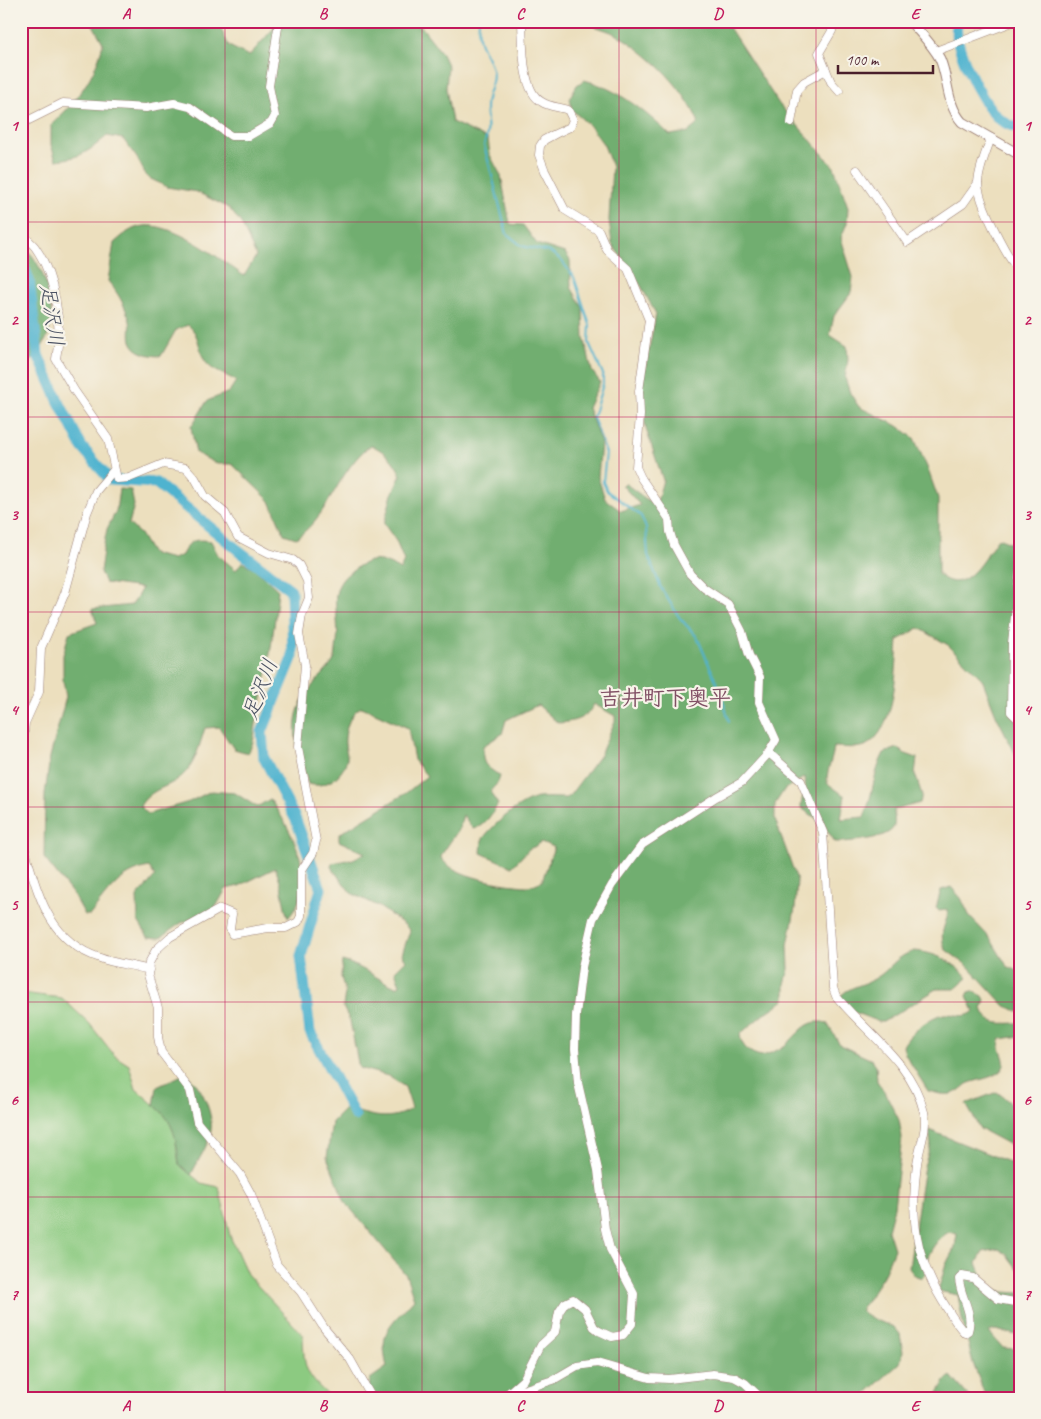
<svg xmlns="http://www.w3.org/2000/svg" width="1041" height="1419" font-family="Caveat,'Klee One',sans-serif">
<style>
.green{fill:#8cca81;stroke:#6b7456}
.forest{fill:#71ae6f;stroke:#5e664d;fill-rule:evenodd}
.lines{fill:none;stroke-linecap:round;stroke-linejoin:round}
.stream{stroke:#50b3cf;stroke-width:2}
.river{stroke:#50b3cf;stroke-width:11}
.minor-casing{stroke:#9b7f74;stroke-width:9}
.major-casing{stroke:#9b7f74;stroke-width:11}
.minor{stroke:#fff;stroke-width:8}
.major{stroke:#fff;stroke-width:9}
.grid{fill:none;stroke:#c2185b;stroke-width:1;stroke-opacity:0.55}
.labels{text-anchor:middle;dominant-baseline:central;stroke-width:4.5;stroke-linejoin:round;paint-order:stroke}
.water-label{font-size:21px;font-style:italic;fill:#4c5364;stroke:#f7f3e8}
.quarter-label{font-size:22px;font-weight:bold;fill:#815065;stroke:#f7f3e8}
.neatline{fill:none;stroke:#c2185b;stroke-width:2}
.grid-label{font-size:16px;text-anchor:middle;font-weight:bold;fill:#c2185b}
</style>
<rect width="100%" height="100%" fill="#f7f3e8"/>
<filter id="ink" filterUnits="userSpaceOnUse"><feTurbulence type="fractalNoise" baseFrequency=".02" numOctaves="2"/><feDisplacementMap in="SourceGraphic" scale="10" xChannelSelector="R" yChannelSelector="G"/><feConvolveMatrix kernelMatrix="1 2 1 2 8 2 1 2 1" color-interpolation-filters="sRGB"/></filter>
<filter id="wash" filterUnits="userSpaceOnUse"><feTurbulence type="fractalNoise" baseFrequency=".0096" numOctaves="4" result="noise"/><feDisplacementMap in="SourceGraphic" scale="20" xChannelSelector="R" yChannelSelector="G"/><feGaussianBlur stdDeviation="1.12" result="paint"/><feColorMatrix in="noise" values="0 0 0 0 0 0 0 0 0 0 0 0 0 0 0 0 0 1.4 0 .05"/><feComposite in="paint" operator="in"/></filter>
<g filter="url(#wash)">
<rect width="100%" height="100%" fill="#ecdfbe"/>
<!-- green -->
<path class="green" d="M21,993L62,998L89,1023L115,1056L129,1065L136,1089L167,1116L175,1135L179,1164L201,1183L219,1187L230,1236L247,1274L303,1335C304,1370 305,1374 331,1398H21Z"/>
<!-- forest -->
<g class="forest">
<path d="M91,21H217L229,46L249,56L280,21H417L441,52L448,67L446,88L452,122L488,139L490,155L501,176L510,224L523,225L537,244L565,253L570,260L571,287L583,308L584,337L592,371L600,382L588,408L601,443L598,477L605,499L621,511L640,505L622,485L626,484L653,504L657,501L663,480L646,429L640,394L656,314L641,286L612,244L609,220L612,167L604,145L590,126L572,110L570,97L577,85L584,80C617,88 646,112 670,135L688,132L699,123C685,89 653,57 621,37C608,29 591,26 577,21H725L779,104L834,167L848,207L847,223L841,238L853,277L851,293L834,316L830,335L847,346L848,360L845,378L850,393L859,407L898,426L914,438L927,467L938,498V574C965,599 984,557 998,538L1020,547V763L996,715L982,679L948,645L919,628L898,640C896,670 896,731 865,746C857,749 843,747 834,747C833,759 826,771 827,783L845,796L841,819L864,817C873,796 873,773 884,753L898,748L903,753L917,758L915,774L922,795L920,803L894,810C894,815 895,822 894,826C890,840 847,842 835,842L822,822L801,808C801,797 807,788 805,777L784,790L775,804V819L797,880L795,909L788,945L789,969L785,984V1000L764,1014L740,1034C741,1047 750,1054 762,1056C769,1054 777,1051 784,1046C798,1036 806,1017 827,1023L840,1045L872,1060L876,1065L877,1081L886,1094L899,1120L902,1137L894,1207L888,1230L894,1249L883,1276L860,1311L875,1320L894,1327L900,1334L903,1352L900,1363L861,1398H368L370,1379L387,1367C378,1329 391,1325 414,1299L406,1275L345,1202L327,1157L332,1122L346,1108C370,1116 391,1123 412,1108L405,1087L388,1076L359,1068L350,1021L343,1007L345,992L341,977L342,961C361,965 378,980 396,987L400,985L395,971L406,960L402,954L410,931L405,925L378,906L351,893L331,867L332,863L353,859L365,853L339,841V834L406,793L427,776L414,760L408,728L362,707C350,711 344,732 345,744C345,749 348,754 347,759C343,777 325,789 308,784C298,750 285,722 309,690C317,679 329,670 335,658C336,653 336,647 337,643C341,607 322,588 359,566C375,556 385,561 400,570L404,561L396,541L384,524L392,494L401,475C394,460 386,452 371,445C338,469 330,516 296,538L284,534L270,501L232,464H217L196,453L191,427L207,401L229,392L236,381C226,374 212,372 205,361C198,349 200,334 188,325L176,330L161,356C150,356 135,353 131,341C129,334 132,325 129,318C124,304 118,293 108,281L114,243C120,238 126,232 133,229C163,213 220,259 244,276L256,256L241,223L229,208L197,192L167,187L147,177L137,158L123,139L107,136C89,151 81,158 56,160L51,145V125C76,102 96,76 103,43ZM594,704L615,716V721L600,755L570,795L567,798C557,798 548,797 538,798C522,800 491,826 482,840L481,853L512,867L530,848L534,847L541,842L554,847L542,881C537,883 532,886 527,886C505,885 453,877 441,858L442,854L459,829L463,815L473,829C484,827 492,814 498,804C483,785 497,792 500,776C485,765 482,766 483,746L502,734L506,720L538,705L558,723C573,722 587,719 594,704Z"/>
<path d="M21,243C25,248 30,252 34,258C49,281 59,320 43,345C35,357 25,366 21,381Z"/>
<path d="M119,489L131,490L134,505L129,524L140,534L152,554L173,559L182,555C190,539 194,539 211,541L218,555L236,570L242,562L254,568L278,590C274,634 267,677 257,720C254,732 255,742 248,753L234,749L219,727L205,728C199,746 196,764 181,777C166,789 151,788 140,806L148,814L189,802L211,791L235,793L257,807L270,799C293,833 321,881 288,918C282,901 283,883 275,868L239,886L226,889L213,912L181,923L160,938L148,937L138,921L137,897L155,876L149,867C119,873 108,892 90,915H85L75,897L44,858L45,794L50,757L66,697L63,680V655L69,633L97,623L92,609L132,605L142,588L105,583L100,572L104,544L107,529L116,511Z"/>
<path d="M951,887L961,898L970,917L990,938L1007,966L1020,972V1012L1005,1006L967,965L946,950C936,931 950,921 947,910L939,911L936,908L941,890Z"/>
<path d="M914,951C934,952 955,962 968,978L955,989H937L883,1022H879L841,1007L838,999C847,986 863,986 876,978C891,969 894,957 914,951Z"/>
<path d="M973,991L983,996L985,1000L982,1008C987,1027 1003,1023 1020,1023V1036L1001,1039C996,1047 1006,1056 1004,1065C1001,1078 977,1079 967,1084C962,1088 957,1093 951,1094C942,1095 936,1093 928,1091L905,1054L903,1046C909,1034 930,1016 944,1014C955,1013 965,1020 974,1011L967,996L969,992Z"/>
<path d="M184,1074C193,1078 200,1088 204,1097C220,1133 207,1142 191,1175L179,1164C176,1138 175,1122 154,1105L157,1087Z"/>
<path d="M997,1092C1023,1111 1020,1116 1020,1146L1010,1145L980,1129L966,1104Z"/>
<path d="M929,1130L1011,1163L1020,1185V1272L1006,1254L999,1249L983,1252L977,1263L986,1285L1003,1292L1020,1293V1336L996,1330L989,1332L1003,1348L1017,1349L1020,1353V1398H986L973,1363L962,1319L958,1295L938,1291L946,1264L955,1247L957,1234L949,1232C938,1238 929,1251 926,1263C925,1269 927,1274 922,1278L914,1275L909,1268L924,1166L931,1145Z"/>
<polygon points="951,1376 970,1398 935,1398 945,1381"/>
</g>
<g class="lines">
<!-- stream -->
<path class="stream" d="M479,21C476,48 486,47 492,69C495,81 489,88 487,99C483,116 492,125 484,145L507,234L522,246L550,252L561,260L574,277L590,325L589,343L603,374V384L593,417L606,453L603,482L607,491L641,516L646,528L648,555L661,588L679,617L697,637L720,690L729,721"/>
<!-- river -->
<g class="river">
<path d="M958,21C949,40 982,102 996,116C1002,122 1012,127 1020,128"/>
<polyline points="21,259 29,280 38,355 58,400 82,447 110,480 156,483 238,550 291,590 293,656 262,732 264,758 296,820 321,889 301,956 310,1032 355,1116"/>
</g>
</g>
</g>
<g filter="url(#ink)">
<g class="lines">
<!-- minor casing -->
<g class="minor-casing">
<g id="minor">
<polyline points="830,21 832,31 819,53 831,82 839,91"/>
<polyline points="936,51 1015,21"/>
<polyline points="791,123 797,90 804,82 826,70"/>
<polyline points="21,124 63,103 146,108 174,103 190,107 231,136 249,136 271,123 275,116 269,86 279,21"/>
<path d="M991,138C986,152 979,168 978,183C978,201 1007,259 1020,271"/>
<polyline points="857,170 907,242 963,204 978,183"/>
<path d="M21,233C25,238 31,242 35,247C55,275 63,325 56,359L74,390L108,439L117,479L129,478L163,464L186,468L195,478L205,496L225,513L238,537L269,553L293,560L299,565L307,581L309,598L302,615L299,634L305,665L298,747L316,841L313,853L301,871V916L298,922L286,928H268L232,934L230,929L232,914L220,909L170,937L156,950L149,963L148,975L158,1008V1037L161,1052L190,1090L197,1122L240,1174L251,1194L277,1265L301,1292L324,1328L350,1359L372,1398"/>
<polyline points="1020,571 1012,643 1011,712 1020,721"/>
<path d="M769,753L801,781L823,832L833,988L836,996C866,1033 912,1062 924,1112C928,1128 919,1148 917,1164C910,1218 915,1256 943,1302C950,1313 956,1324 965,1333L968,1331C974,1312 960,1297 959,1279L962,1276L973,1278L998,1299L1020,1303"/>
<polyline points="21,758 25,723 39,692 41,648 65,593 87,513 96,491 113,471"/>
<path d="M21,838C37,886 44,940 100,958C115,964 133,965 149,970"/>
<path d="M507,1394L523,1380L541,1345L555,1332L559,1312L565,1303L573,1299L585,1309L594,1327L599,1331L612,1337L623,1335L632,1324L634,1294L610,1249L605,1229L598,1170L578,1083L575,1049L576,1015L582,967L593,919L612,885L642,845L716,797L742,782L767,755L776,740L759,702L760,677L749,655L742,631L728,604L704,588L690,574L674,545L670,532L669,519L641,478L636,467L640,415L639,391L649,320L628,269L607,250L599,231L565,210L545,171L539,155L540,146L544,140L555,134L570,127L573,120L568,110C560,107 549,107 542,102C521,91 523,42 522,21"/>
<polyline points="498,1398 553,1380 577,1366 597,1363 649,1378 669,1379 713,1374 734,1377 745,1383 761,1398"/>
</g>
</g>
<!-- major casing -->
<g class="major-casing">
<path id="major" d="M910,21C920,33 933,45 940,59C949,80 946,104 962,122L1020,155"/>
</g>
<!-- minor -->
<use href="#minor" class="minor"/>
<!-- major -->
<use href="#major" class="major"/>
</g>
</g>
<!-- grid -->
<path class="grid" d="M225,21V1398M422,21V1398M619,21V1398M816,21V1398M21,222H1020M21,417H1020M21,612H1020M21,807H1020M21,1002H1020M21,1197H1020"/>
<g class="labels">
<!-- water labels -->
<g class="water-label">
<text transform="translate(52 315) rotate(81)">足沢川</text>
<text transform="translate(260 689) rotate(-69)">足沢川</text>
</g>
<!-- quarter labels -->
<g class="quarter-label">
<text x="665" y="698">吉井町下奥平</text>
</g>
</g>
<!-- margin -->
<rect width="1041" height="1419" fill="none" stroke="#f7f3e8" stroke-width="55"/>
<!-- scale -->
<path d="M838 65v8h95v-8" fill="none" stroke="#4a1f2b" stroke-width="2.5"/>
<text x="846" y="65" font-size="15" fill="#4a1f2b" stroke="#f7f3e8" stroke-width="4" paint-order="stroke">100 m</text>
<rect x="28" y="28" width="986" height="1364" class="neatline"/>
<g class="grid-label">
<text x="126" y="19">A</text>
<text x="323" y="19">B</text>
<text x="520" y="19">C</text>
<text x="718" y="19">D</text>
<text x="915" y="19">E</text>
<text x="14" y="131">1</text>
<text x="1027" y="131">1</text>
<text x="14" y="325">2</text>
<text x="1027" y="325">2</text>
<text x="14" y="520">3</text>
<text x="1027" y="520">3</text>
<text x="14" y="715">4</text>
<text x="1027" y="715">4</text>
<text x="14" y="910">5</text>
<text x="1027" y="910">5</text>
<text x="14" y="1105">6</text>
<text x="1027" y="1105">6</text>
<text x="14" y="1300">7</text>
<text x="1027" y="1300">7</text>
<text x="126" y="1411">A</text>
<text x="323" y="1411">B</text>
<text x="520" y="1411">C</text>
<text x="718" y="1411">D</text>
<text x="915" y="1411">E</text>
</g>
</svg>
